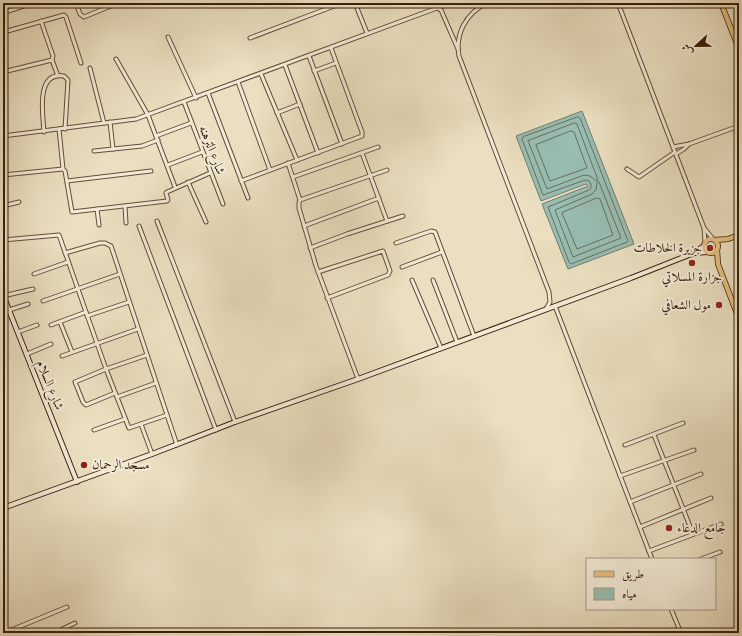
<svg xmlns="http://www.w3.org/2000/svg" width="742" height="636" font-family="'IM FELL Double Pica',Amiri,serif">
<style>
.water{fill:#98bdb2;stroke:#727d6f}
.lines{fill:none;stroke-linecap:round;stroke-linejoin:round}
.shore{stroke:#686e5e;stroke-width:1}
.street-casing{stroke:#654e38;stroke-width:5}
.secondary-casing{stroke:#391e0a;stroke-width:6}
.primary-casing{stroke:#391e0a;stroke-width:6}
.street{stroke:#f1ead6;stroke-width:3}
.secondary{stroke:#f1ead6;stroke-width:4}
.primary{stroke:#e5c080;stroke-width:4.5}
.poi-dot{fill:#8f2418;stroke:#f1ead6;stroke-width:1.5}
.labels{text-anchor:middle;dominant-baseline:central;stroke-width:4;stroke-linejoin:round;paint-order:stroke}
.street-label{font-size:13px;fill:#391e0a;stroke:#f1ead6}
.poi-label{font-size:13px;fill:#391e0a;stroke:#f1ead6;text-anchor:end}
</style>
<rect width="100%" height="100%" fill="#eadfc0"/>
<filter id="stains"><feTurbulence type="fractalNoise" baseFrequency=".005" numOctaves="4"/><feColorMatrix values="0 0 0 0 .2 0 0 0 0 .09 0 0 0 0 .02 0 0 0 .5 -.17"/></filter>
<radialGradient id="worn" r=".72"><stop offset=".6" stop-color="#630" stop-opacity="0"/><stop offset="1" stop-color="#630" stop-opacity=".3"/></radialGradient>
<!-- water -->
<polygon class="water" points="582,111 634,244 568,269 542,204 588,186 586,184 541,201 516,136"/>
<g class="lines">
<!-- shore -->
<g class="shore">
<polygon points="578,117 580,118 628,241 627,242 571,264 569,262 548,207 589,190 591,188 591,184 589,181 585,180 543,195 522,139 523,137"/>
<polygon points="575,123 577,124 598,180 596,181 590,176 584,175 547,189 528,141"/>
<polygon points="571,131 574,132 587,168 550,181 536,145"/>
<polygon points="599,182 621,238 573,257 555,210 592,194 596,190 597,183"/>
<polygon points="597,198 600,199 613,235 577,249 562,213"/>
</g>
<!-- street casing -->
<g class="street-casing">
<g id="street">
<polyline points="76,3 80,14 84,17 118,3"/>
<polyline points="355,3 367,33"/>
<path d="M487,3C466,13 455,34 459,56L549,292L550,302L546,309"/>
<polyline points="618,3 704,228 705,242"/>
<polyline points="440,8 447,3"/>
<polyline points="5,12 33,3"/>
<polyline points="41,21 53,56 52,60 58,76"/>
<polyline points="4,32 64,15 66,17 81,63"/>
<polyline points="733,33 739,31"/>
<polyline points="168,37 196,98"/>
<polyline points="250,38 342,3"/>
<polyline points="3,43 6,3"/>
<polyline points="309,56 342,144"/>
<polyline points="116,59 148,115 175,187"/>
<polyline points="285,65 318,153"/>
<polyline points="90,68 104,123"/>
<polyline points="314,71 336,63"/>
<polyline points="3,72 52,60"/>
<polyline points="261,74 297,160"/>
<polyline points="238,82 270,170"/>
<polyline points="208,93 248,198"/>
<polyline points="184,102 223,204"/>
<polyline points="277,113 300,104"/>
<polyline points="110,122 113,149"/>
<polyline points="59,129 63,169 65,171 72,212 167,201 168,200 166,193 167,192 210,173"/>
<path d="M44,132C43,116 35,71 64,76L68,80L65,129"/>
<polyline points="3,136 136,119 437,8 441,10 458,49"/>
<polyline points="156,136 191,123"/>
<polyline points="673,147 689,144 739,126"/>
<polyline points="94,151 142,146 158,140"/>
<polyline points="362,153 387,221"/>
<polyline points="676,154 684,149 689,144"/>
<polyline points="288,163 300,200"/>
<polyline points="168,165 202,152"/>
<polyline points="627,169 639,177 675,152"/>
<polyline points="3,175 63,169"/>
<polyline points="293,177 378,147"/>
<polyline points="67,181 151,171"/>
<polyline points="241,181 362,136 362,132 331,48"/>
<polyline points="188,182 206,222"/>
<polyline points="3,206 19,202"/>
<polyline points="125,206 126,223"/>
<polyline points="97,209 99,225"/>
<polyline points="157,221 235,422"/>
<polyline points="139,226 216,430"/>
<polyline points="304,226 379,198"/>
<polyline points="704,228 713,239"/>
<polyline points="3,240 59,235 106,369 129,428 167,415"/>
<polyline points="396,243 431,231 435,232 474,336"/>
<polyline points="310,248 347,234 403,216"/>
<polyline points="65,253 100,243 105,243 111,246 177,445"/>
<polyline points="402,267 442,252"/>
<polyline points="318,272 383,251 390,271 388,275 327,298"/>
<polyline points="34,274 68,262"/>
<polyline points="412,280 441,348"/>
<polyline points="433,280 457,342"/>
<polyline points="3,296 33,289"/>
<polyline points="43,301 120,274"/>
<polyline points="555,306 652,559"/>
<polyline points="9,310 28,304"/>
<polyline points="87,316 129,302"/>
<polyline points="60,322 72,352"/>
<polyline points="51,325 86,312"/>
<polyline points="18,332 37,325"/>
<polyline points="27,354 51,344"/>
<polyline points="62,356 138,329"/>
<polyline points="358,379 316,266 299,208 299,203 300,200 387,170"/>
<polyline points="115,393 86,405 83,402 75,382 106,369 147,355"/>
<polyline points="117,397 156,383"/>
<polyline points="141,424 152,454"/>
<polyline points="94,430 125,419"/>
<polyline points="654,435 693,534"/>
<polyline points="625,445 683,423"/>
<polyline points="620,476 694,450"/>
<polyline points="630,502 701,474"/>
<polyline points="640,527 711,498"/>
<polyline points="649,551 721,524"/>
<polyline points="701,559 720,552"/>
<polyline points="671,609 681,633"/>
<polyline points="4,633 67,607"/>
<polyline points="54,633 75,623"/>
</g>
</g>
<!-- secondary casing -->
<g class="secondary-casing">
<g id="secondary">
<polyline points="696,253 707,252"/>
<polyline points="3,295 77,482"/>
<polyline points="3,508 152,454 235,422 358,379 631,278 694,253 704,246"/>
</g>
</g>
<!-- primary casing -->
<g class="primary-casing">
<g id="primary">
<polyline points="721,3 739,49"/>
<circle cx="711" cy="246" r="7"/>
<polyline points="715,240 728,239 739,235"/>
<polyline points="717,250 718,264 739,319"/>
</g>
</g>
<!-- street -->
<use href="#street" class="street"/>
<!-- secondary -->
<use href="#secondary" class="secondary"/>
<!-- primary -->
<use href="#primary" class="primary"/>
</g>
<!-- markers -->
<g class="poi-dot">
<circle cx="710" cy="248" r="4"/>
<circle cx="692" cy="263" r="4"/>
<circle cx="719" cy="305" r="4"/>
<circle cx="84" cy="465" r="4"/>
<circle cx="669" cy="528" r="4"/>
</g>
<g class="labels">
<!-- street labels -->
<g class="street-label">
<text transform="translate(212 150) rotate(69)">شارع الترهنه</text>
<text transform="translate(50 385) rotate(68)">شارع السلام</text>
</g>
<!-- poi labels -->
<g class="poi-label">
<text x="702" y="248">جزيرة الخلاطات</text>
<text x="692" y="277" text-anchor="middle">جزارة المسلاتي</text>
<text x="711" y="305">مول الشعافي</text>
<text x="92" y="465" text-anchor="start">مسجد الرحمان</text>
<text x="677" y="528" text-anchor="start">جامع الدعاء</text>
</g>
</g>
<!-- margin -->
<rect width="742" height="636" fill="none" stroke="#eadfc0" stroke-width="16"/>
<rect x="4" y="4" width="734" height="628" fill="none" stroke="#391e0a" stroke-width="2"/>
<rect x="8" y="8" width="726" height="620" fill="none" stroke="#391e0a"/>
<!-- legend -->
<rect x="586" y="558" width="130" height="52" fill="#f1ead6" stroke="#a79884"/>
<rect x="594" y="571" width="20" height="6" fill="#e5c080" stroke="#a79884"/>
<text x="622" y="578" font-size="12" fill="#391e0a">طريق</text>
<rect x="594" y="588" width="20" height="12" fill="#98bdb2" stroke="#a79884"/>
<text x="622" y="598" font-size="12" fill="#391e0a">مياه</text>
<!-- north arrow -->
<g transform="translate(696 46) rotate(248)" stroke="#f1ead6" stroke-width="3" paint-order="stroke">
<path d="M0-3L7 15L0 10L-7 15Z" fill="#391e0a"/>
<text y="-6" font-size="11" font-weight="bold" text-anchor="middle" fill="#391e0a">ش</text>
</g>
<rect width="100%" height="100%" filter="url(#stains)"/>
<rect width="100%" height="100%" fill="url(#worn)"/>
</svg>
